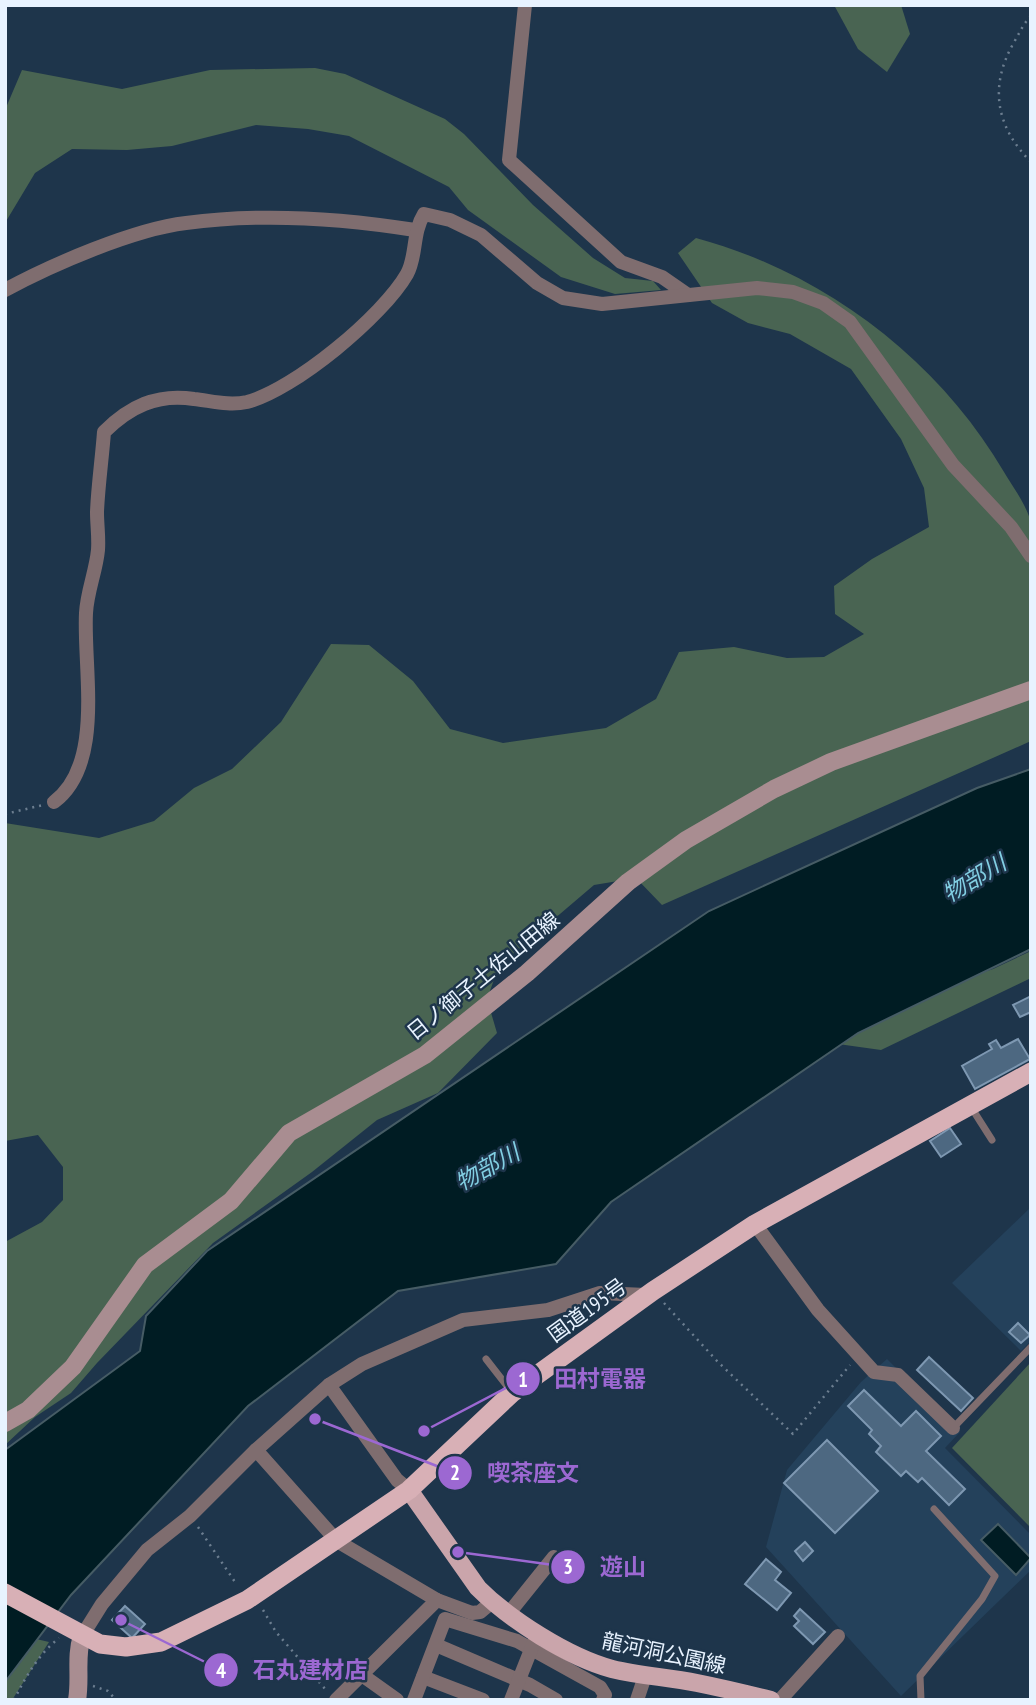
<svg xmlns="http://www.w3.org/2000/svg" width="1036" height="1705" font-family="'PT Sans Narrow','Noto Sans JP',sans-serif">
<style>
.built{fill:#24415b}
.green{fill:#496452}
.water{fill:#001c23;stroke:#465c65;stroke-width:2}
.building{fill:#4d6881;stroke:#7e98b2;stroke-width:2}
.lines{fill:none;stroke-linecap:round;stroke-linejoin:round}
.path{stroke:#6c7e90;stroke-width:2.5;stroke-dasharray:2 5;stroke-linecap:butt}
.service{stroke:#7f6d6f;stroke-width:7}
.minor{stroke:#7f6d6f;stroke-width:14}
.secondary{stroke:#a98d91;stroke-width:18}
.primary{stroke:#caa5ab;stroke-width:18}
.trunk{stroke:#d8b0b6;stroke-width:19}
.labels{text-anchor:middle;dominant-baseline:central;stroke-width:5;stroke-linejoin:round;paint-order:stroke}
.street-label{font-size:21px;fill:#e8f3ff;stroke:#1e354b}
.water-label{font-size:23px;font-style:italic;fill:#82cfe3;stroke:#1e354b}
.leader{fill:none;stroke:#9c68d2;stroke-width:2.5}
.callout-dot{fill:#9c68d2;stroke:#1e354b;stroke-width:2.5}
.mark-label{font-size:21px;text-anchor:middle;font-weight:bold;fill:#fff}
.callout-label{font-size:23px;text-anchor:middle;font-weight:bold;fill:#9c68d2;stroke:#1e354b;stroke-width:5;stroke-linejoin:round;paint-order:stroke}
</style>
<rect width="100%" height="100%" fill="#1e354b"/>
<!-- built -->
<g class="built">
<polygon points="1031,1207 1031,1341 1021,1351 952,1283"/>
<polygon points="887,1359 960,1432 945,1448 1031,1535 1031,1570 901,1696 766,1547 787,1470 861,1382"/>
</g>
<!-- green -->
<g class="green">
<polygon points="834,5 901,5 910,34 887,72 858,49"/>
<polygon points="315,68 345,74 445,119 464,134 533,205 593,258 625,278 653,281 661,290 615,294 561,277 468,210 449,187 349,136 308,129 256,125 172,146 127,150 72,149 35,173 5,223 5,110 22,70 122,89 210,70"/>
<path d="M696,238C823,272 938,359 1004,472C1013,487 1028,507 1031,524C1034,544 1031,567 1031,588C1031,639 1031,690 1031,741L662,905L636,878L594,885L499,966L487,999L497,1033L438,1093L377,1120L312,1172L213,1243L97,1363L71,1393L35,1417L5,1445V1242L42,1222L63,1200V1167L38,1135L5,1141V823L99,838L154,821L194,788L232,769L281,722L331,644L369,645L413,681L450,729L503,743L606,728L656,699L679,652L734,647L787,658L824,657L864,634L835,614L834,586L872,559L929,527L924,488L901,439L851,369L790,334L748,323L712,303L678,253Z"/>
<polygon points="1031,951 1031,978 881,1050 838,1044 867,1018 937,988 993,969"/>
<polygon points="1031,1362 1031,1528 952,1448"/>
<polygon points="32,1638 49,1642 12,1700 5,1700 5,1674"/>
</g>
<!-- water -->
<g class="water">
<polygon points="1031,769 1031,949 858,1033 611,1202 556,1264 398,1291 248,1406 71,1595 5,1682 5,1450 140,1351 146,1316 207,1251 709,911 977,788"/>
<polygon points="998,1524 1031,1558 1016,1575 981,1540"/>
</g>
<!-- building -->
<g class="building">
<polygon points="1031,996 1031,1012 1020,1017 1013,1005"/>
<polygon points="1018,1039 1030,1059 975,1089 962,1066 992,1049 989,1044 996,1040 1001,1048"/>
<polygon points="950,1128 961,1144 941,1157 930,1141"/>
<polygon points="1018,1323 1030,1335 1021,1343 1009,1332"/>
<polygon points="929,1357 973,1398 961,1411 917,1370"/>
<polygon points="864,1390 901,1426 916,1411 941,1436 926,1451 965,1489 949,1505 922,1478 918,1482 906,1471 901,1476 876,1452 881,1446 869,1434 872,1430 848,1406"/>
<polygon points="827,1440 878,1491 835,1533 784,1483"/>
<polygon points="805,1542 813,1551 803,1561 795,1551"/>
<polygon points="766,1559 781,1572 775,1580 791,1593 777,1610 745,1584"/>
<polygon points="125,1606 145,1624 132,1638 112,1620"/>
<polygon points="800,1609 825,1632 813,1644 794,1626 799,1621 794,1616"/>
</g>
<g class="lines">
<!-- path -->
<g class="path">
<path d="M1031,16C1023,24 1019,34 1013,44C989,87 996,127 1031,162"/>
<polyline points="5,814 43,805"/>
<polyline points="664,1303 717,1361 793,1434 850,1365"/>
<polyline points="198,1527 237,1585"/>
<polyline points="263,1610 276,1632 326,1690"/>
<polyline points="93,1686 108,1691 116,1700"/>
<path d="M14,1700C26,1676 38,1655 59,1638"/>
</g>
<!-- service -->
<g class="service">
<polyline points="971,1107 992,1140"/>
<polyline points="486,1359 511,1391"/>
<polyline points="953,1428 1031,1347"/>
<polyline points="921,1700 920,1676 982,1599 995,1576 934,1509"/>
</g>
<!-- minor -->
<g class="minor">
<polyline points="525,5 509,160 621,262 662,277 688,295"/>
<path d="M5,290C51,265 134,229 186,223C261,213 340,218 415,230"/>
<path d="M54,802C105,764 83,668 86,613C87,592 96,571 98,550C99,537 97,525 97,512C98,486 102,459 104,432C129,407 157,393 194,399C212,401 229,406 247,402C294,390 383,316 407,274C417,256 412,233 424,214L450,220L481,235L537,283L563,298L602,304L757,288L793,292L823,303L850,322L953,465L1011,527L1031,556"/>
<polyline points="755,1224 818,1310 874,1372 898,1375 953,1428"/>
<polyline points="329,1385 397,1480 409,1490"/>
<polyline points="256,1450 337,1541 437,1600 472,1613 480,1612 492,1602"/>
<polyline points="509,1613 554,1557"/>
<polyline points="82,1636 102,1604 147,1550 190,1516 256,1450 329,1385 362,1364 463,1320 548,1310 600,1293 646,1295"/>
<polyline points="436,1645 530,1685 556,1700"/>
<polyline points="362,1675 397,1700"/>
<polyline points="423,1677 483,1700"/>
<polyline points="336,1700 437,1600"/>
<polyline points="414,1700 445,1619 517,1641 600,1687 605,1695 603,1700"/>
<polyline points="511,1700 534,1642"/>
<polyline points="637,1700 645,1676"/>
<polyline points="780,1700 838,1636"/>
</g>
<!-- secondary -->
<g class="secondary">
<polyline points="5,1423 28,1410 73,1367 145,1265 231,1201 289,1133 425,1055 527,973 628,882 686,840 774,789 831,762 1031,690"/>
<path d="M77,1700C81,1678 75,1657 82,1636"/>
</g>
<!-- primary -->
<path class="primary" d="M409,1490L478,1588C510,1620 568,1657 612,1669C640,1676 669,1677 697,1683C722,1688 747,1694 771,1700"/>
<!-- trunk -->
<polyline class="trunk" points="5,1593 100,1644 126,1647 161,1642 247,1600 409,1490 512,1393 653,1291 755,1224 1031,1072"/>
</g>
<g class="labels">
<!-- street labels -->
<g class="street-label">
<text transform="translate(483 976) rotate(-39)">日ノ御子土佐山田線</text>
<text transform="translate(587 1310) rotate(-36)">国道195号</text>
<text transform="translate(664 1653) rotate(12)">龍河洞公園線</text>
</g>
<!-- water labels -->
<g class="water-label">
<text transform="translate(974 878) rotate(-31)">物部川</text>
<text transform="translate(487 1167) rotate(-29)">物部川</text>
</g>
</g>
<!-- callouts -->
<path class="leader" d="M424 1431L523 1379M315 1419L455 1473M458 1552L568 1567M121 1620L221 1670"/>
<g class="callout-dot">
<circle cx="424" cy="1431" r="7"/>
<circle cx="315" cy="1419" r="7"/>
<circle cx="458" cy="1552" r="7"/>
<circle cx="121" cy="1620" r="7"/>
<circle cx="523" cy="1379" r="18"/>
<circle cx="455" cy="1473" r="18"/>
<circle cx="568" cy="1567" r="18"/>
<circle cx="221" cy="1670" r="18"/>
</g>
<g class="mark-label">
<text x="523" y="1387">1</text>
<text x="455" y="1480">2</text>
<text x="568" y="1574">3</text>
<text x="221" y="1678">4</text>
</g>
<g class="callout-label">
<text x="600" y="1387">田村電器</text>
<text x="533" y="1481">喫茶座文</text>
<text x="623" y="1575">遊山</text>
<text x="310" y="1678">石丸建材店</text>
</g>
<!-- border -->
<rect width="1036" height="1705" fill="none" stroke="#e8f3ff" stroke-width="14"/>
</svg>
